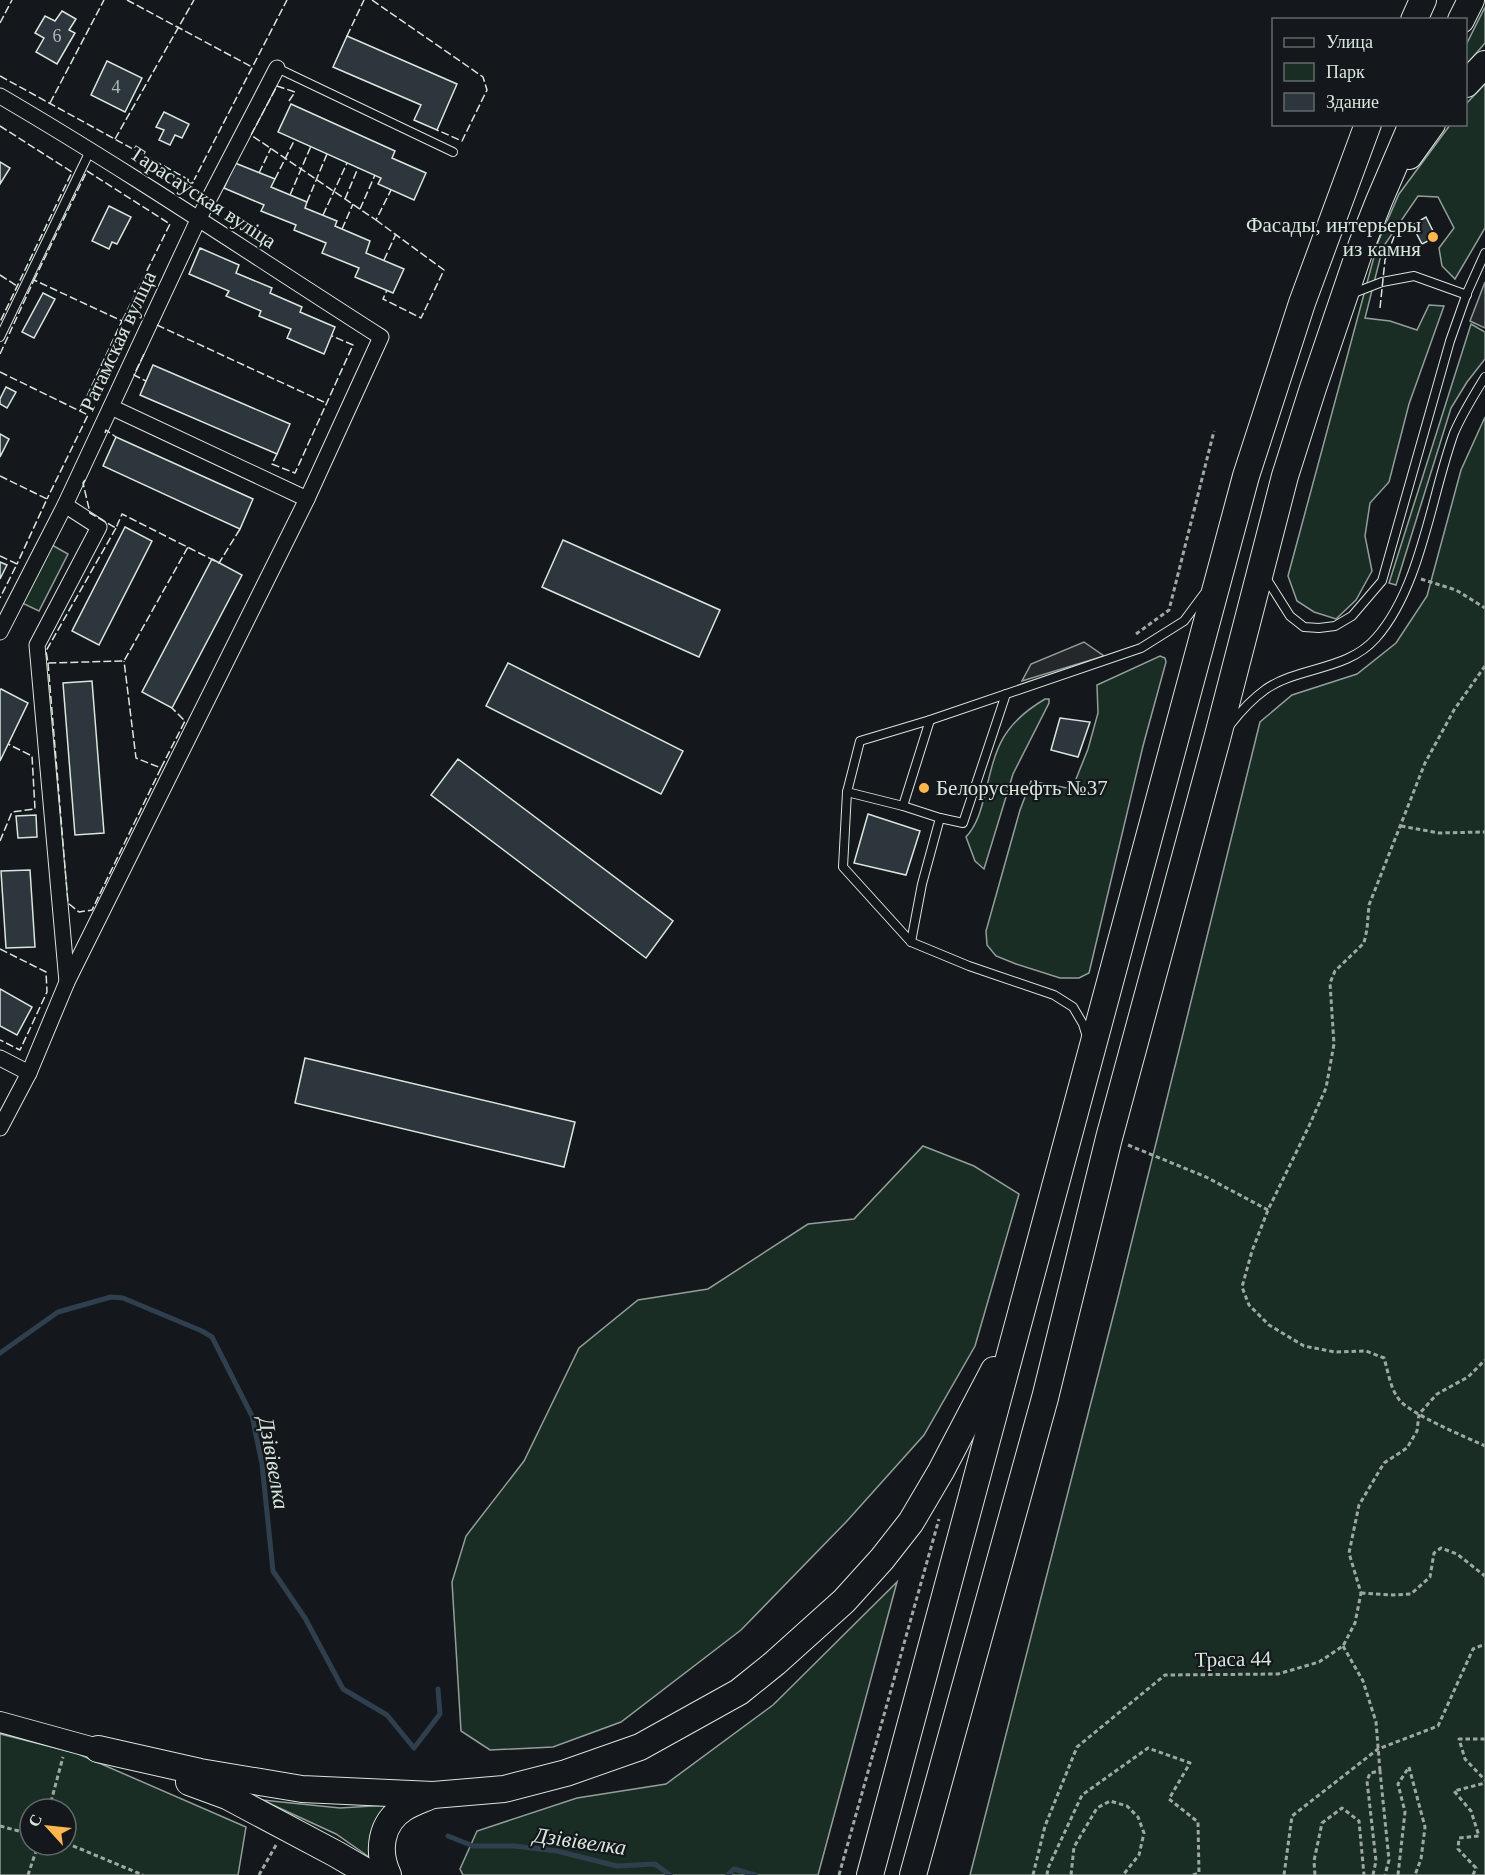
<svg xmlns="http://www.w3.org/2000/svg" width="1485" height="1875" font-family="'Times New Roman',serif">
<style>
.green{fill:#1a2d24;stroke:#939e99;stroke-width:1.5;fill-rule:evenodd}
.parking{fill:#24282b;stroke:#939e99;stroke-width:1.5}
.lines{fill:none;stroke-linecap:round;stroke-linejoin:round}
.stream{stroke:#2f3f4d;stroke-width:5}
.building{fill:#2c363c;stroke:#d8e6dc;stroke-width:1.5}
.service-casing{stroke:#d8e6dc;stroke-width:10}
.minor-casing{stroke:#d8e6dc;stroke-width:17}
.tertiary-casing{stroke:#d8e6dc;stroke-width:22}
.trunk-casing{stroke:#d8e6dc;stroke-width:28}
.path{stroke:#9da8a2;stroke-width:3;stroke-dasharray:4.5 3;stroke-linecap:butt}
.service{stroke:#14181c;stroke-width:8}
.minor{stroke:#14181c;stroke-width:15}
.tertiary{stroke:#14181c;stroke-width:20}
.trunk{stroke:#14181c;stroke-width:26}
.fence{stroke:#d8e6dc;stroke-width:1.5;stroke-dasharray:8 3;stroke-linecap:butt}
.poi-dot{fill:#ffb74d;stroke:#14181c;stroke-width:2}
.labels{text-anchor:middle;dominant-baseline:central;stroke-width:4.5;stroke-linejoin:round;paint-order:stroke}
.number-label{font-size:18px;fill:#adbab4}
.street-label{font-size:21px;fill:#d8e6dc;stroke:#14181c}
.poi-label{font-size:21px;fill:#d8e6dc;stroke:#14181c;text-anchor:end}
.water-label{font-size:22px;font-style:italic;fill:#d8e6dc;stroke:#14181c}
</style>
<rect width="100%" height="100%" fill="#14181c"/>
<!-- green -->
<g class="green">
<polygon points="1485,7 1485,43 1466,65 1466,45"/>
<polygon points="1485,84 1485,228 1455,279 1442,266 1439,248 1454,228 1438,197 1418,196 1383,247 1365,318 1390,321 1417,330 1429,305 1444,306 1409,404 1389,482 1370,503 1365,536 1372,571 1356,600 1336,619 1314,612 1297,601 1288,576 1378,242 1399,194 1450,125 1466,124 1466,104"/>
<polygon points="1471,324 1485,332 1485,359 1467,382 1451,408 1396,585 1389,583"/>
<polygon points="1485,417 1485,1875 970,1875 1118,1297 1260,722 1292,695 1357,674 1396,643 1427,596 1461,470"/>
<polygon points="52,545 68,554 39,611 22,603"/>
<polygon points="1160,656 1165,658 1166,662 1143,746 1089,973 1079,978 1060,978 1016,964 996,956 987,945 986,931 1020,810 1031,781 1072,789 1088,749 1098,713 1097,685"/>
<path d="M1045,699H1049V703L1013,774L984,869L975,861L966,837C977,825 981,810 985,794C996,748 1001,725 1045,699Z"/>
<polygon points="923,1146 974,1166 1019,1194 975,1346 924,1435 847,1521 741,1630 621,1722 553,1747 490,1750 461,1731 452,1582 466,1536 524,1461 579,1348 638,1300 708,1289 808,1224 854,1219"/>
<polygon points="897,1582 818,1875 463,1875 460,1869 477,1831 577,1798 666,1784 773,1705"/>
<path d="M0,1734L76,1753L246,1827L238,1875H0ZM30,1809H66V1845H30Z"/>
<polygon points="262,1800 340,1808 388,1805 372,1859 336,1834"/>
</g>
<!-- parking -->
<g class="parking">
<polygon points="1485,282 1485,328 1470,321"/>
<polygon points="1084,642 1104,656 1022,681 1031,664"/>
</g>
<g class="lines">
<!-- stream -->
<g class="stream">
<polyline points="0,1353 58,1312 111,1297 123,1298 202,1331 212,1337 252,1416 262,1464 273,1571 305,1618 343,1689 387,1715 414,1748 440,1714 438,1689"/>
<polyline points="448,1836 473,1846 514,1846 557,1851 617,1866 655,1864 670,1875"/>
<polyline points="728,1875 734,1869 755,1875"/>
</g>
</g>
<!-- building -->
<g class="building">
<polygon points="62,11 76,19 69,30 75,33 57,64 36,52 44,38 35,33 45,16 55,21"/>
<polygon points="347,36 457,84 437,130 414,120 421,105 333,67"/>
<polygon points="107,61 142,78 125,112 91,95"/>
<polygon points="291,104 395,151 392,158 426,173 414,200 378,184 381,178 278,132"/>
<polygon points="164,112 189,124 182,138 175,135 170,145 159,140 164,130 156,127"/>
<polygon points="0,162 10,168 0,184"/>
<polygon points="235,163 275,179 271,187 307,202 305,208 337,221 335,226 370,241 366,253 404,269 393,293 355,277 359,268 322,253 326,243 294,230 296,225 261,211 264,205 224,188"/>
<polygon points="109,206 131,217 117,244 112,242 109,249 92,241"/>
<polygon points="1426,217 1436,237 1422,244 1412,225"/>
<polygon points="200,248 239,265 236,273 272,288 270,293 302,307 300,312 335,327 324,354 287,338 291,329 259,316 261,311 226,296 229,291 189,274"/>
<polygon points="43,293 55,299 34,338 22,332"/>
<polygon points="153,365 290,424 277,454 140,395"/>
<polygon points="6,387 16,392 7,408 0,404 0,399"/>
<polygon points="0,434 9,439 0,457"/>
<polygon points="116,437 253,499 240,529 103,466"/>
<polygon points="125,527 152,541 99,645 72,631"/>
<polygon points="563,540 720,610 699,657 542,587"/>
<polygon points="212,559 242,575 172,708 142,692"/>
<polygon points="0,562 7,565 0,579"/>
<polygon points="508,663 683,751 661,794 486,706"/>
<polygon points="92,681 104,833 75,835 63,683"/>
<polygon points="1,689 28,703 0,761 0,690"/>
<polygon points="1060,718 1090,722 1078,757 1051,750"/>
<polygon points="458,759 673,921 646,958 431,795"/>
<polygon points="868,814 920,831 906,875 854,863"/>
<polygon points="36,815 37,837 18,838 16,816"/>
<polygon points="30,870 35,947 6,948 1,871"/>
<polygon points="0,989 32,1007 17,1035 0,1026"/>
<polygon points="305,1058 575,1122 564,1167 295,1103"/>
</g>
<g class="lines">
<!-- service casing -->
<g class="service-casing">
<g id="service">
<polyline points="277,68 453,152"/>
<polyline points="1351,294 1382,282 1414,276 1467,295"/>
<polyline points="0,337 91,149"/>
<polyline points="1266,578 1290,616 1304,627 1319,628 1335,626 1352,616 1382,581 1450,341 1467,293 1485,253"/>
<polyline points="930,720 903,806 847,792 843,867 911,942 969,966 1054,995 1073,1007 1083,1024 1087,1037"/>
<path d="M1230,725C1240,712 1252,699 1266,689C1300,666 1347,671 1376,638C1421,587 1431,496 1454,433C1462,414 1474,395 1485,377"/>
<polyline points="847,792 860,741 930,720 1141,648 1184,621 1204,594"/>
<polyline points="903,806 940,818"/>
<polyline points="911,942 922,884 940,818 963,823 1006,694"/>
</g>
</g>
<!-- minor casing -->
<g class="minor-casing">
<g id="minor">
<path d="M0,96C130,172 254,256 381,337L307,499L67,982L29,1073L0,1128"/>
<polyline points="111,407 307,499"/>
<polyline points="65,505 99,527 37,645 67,982"/>
<polyline points="0,632 65,505 198,220 277,68"/>
<polyline points="0,1058 29,1073"/>
</g>
</g>
<!-- tertiary casing -->
<g class="tertiary-casing">
<polyline id="tertiary" points="0,1722 98,1749"/>
</g>
<!-- trunk casing -->
<g class="trunk-casing">
<g id="trunk">
<polyline points="1414,20 1423,0"/>
<polyline points="1461,20 1471,0"/>
<polyline points="1466,84 1485,64"/>
<polyline points="1409,156 1432,124"/>
<polyline points="98,1749 200,1772 302,1789 433,1795 504,1789 566,1773 640,1747 739,1692 775,1663 844,1601 882,1559 911,1522 941,1471 994,1370"/>
<polyline points="189,1782 227,1796 336,1854 372,1875"/>
<path d="M388,1875C377,1852 380,1823 404,1808C412,1803 421,1800 430,1796"/>
<polyline points="870,1875 1246,476 1302,303 1368,124"/>
<polyline points="913,1875 1045,1398 1109,1138 1217,739 1285,476 1313,388 1362,244 1379,201 1412,124"/>
</g>
</g>
<!-- path -->
<g class="path">
<polyline points="1421,579 1456,590 1485,608"/>
<polyline points="1136,634 1169,610 1214,431"/>
<path d="M1485,666L1454,710L1425,763L1369,905L1367,929L1364,943L1335,971L1330,983L1334,1044L1326,1088L1309,1126L1268,1210L1252,1251L1242,1287L1249,1305L1269,1325L1304,1346L1335,1352L1366,1351L1384,1358C1388,1371 1390,1387 1398,1398C1407,1413 1466,1437 1485,1446"/>
<polyline points="1401,826 1439,833 1485,832"/>
<polyline points="1128,1145 1206,1177 1268,1210"/>
<polyline points="1361,1593 1393,1595 1411,1594 1430,1577 1434,1553 1441,1548 1457,1554 1485,1576"/>
<polyline points="1343,1646 1363,1681 1376,1722 1380,1771"/>
<polyline points="1485,1739 1459,1739 1465,1759 1485,1780"/>
<polyline points="49,1809 63,1757"/>
<polyline points="0,1826 30,1834"/>
<polyline points="66,1843 143,1875"/>
<polyline points="28,1875 38,1845"/>
<polyline points="259,1875 276,1845"/>
<polyline points="839,1875 939,1519"/>
<polyline points="1033,1875 1045,1826 1077,1747 1165,1675 1278,1674 1319,1662 1343,1646 1355,1623 1361,1593 1349,1553 1359,1505 1384,1463 1407,1448 1417,1431 1419,1414 1437,1394 1468,1377 1485,1360"/>
<polyline points="1047,1875 1048,1868 1082,1795 1148,1748 1190,1763 1169,1799 1198,1822 1199,1873 1193,1875"/>
<polyline points="1071,1875 1074,1847 1097,1808 1110,1801 1127,1806 1138,1817 1144,1833 1139,1855 1123,1875"/>
<polyline points="1284,1875 1292,1816 1378,1749 1438,1726 1473,1649 1485,1644"/>
<polyline points="1315,1875 1314,1861 1322,1823 1342,1808 1359,1821 1364,1875"/>
<polyline points="1373,1875 1376,1861 1367,1781 1370,1773 1380,1771 1389,1860 1385,1875"/>
<polyline points="1398,1875 1405,1812 1398,1784 1409,1767 1425,1827 1421,1859 1415,1875"/>
<polyline points="1473,1875 1476,1868 1458,1849 1459,1838 1479,1836 1471,1811 1454,1791 1485,1783"/>
</g>
<!-- service -->
<use href="#service" class="service"/>
<!-- minor -->
<use href="#minor" class="minor"/>
<!-- tertiary -->
<use href="#tertiary" class="tertiary"/>
<!-- trunk -->
<use href="#trunk" class="trunk"/>
<!-- fence -->
<g class="fence">
<polyline points="127,0 252,67"/>
<polyline points="372,0 483,77 487,90 462,141 437,130"/>
<polyline points="0,23 12,0"/>
<polyline points="347,36 364,0"/>
<polyline points="0,76 193,182 287,0"/>
<polyline points="289,101 295,92 277,86 251,135 376,220 391,190"/>
<polyline points="50,103 104,0"/>
<polyline points="0,126 72,172 0,322"/>
<polyline points="115,139 194,0"/>
<polyline points="259,173 271,148"/>
<polyline points="275,179 295,139"/>
<polyline points="290,195 311,146"/>
<polyline points="345,199 358,168"/>
<polyline points="307,202 327,154"/>
<polyline points="360,209 375,175"/>
<polyline points="323,215 347,163"/>
<polyline points="376,220 444,270 421,318 383,299 387,290"/>
<polyline points="342,229 353,204"/>
<polyline points="384,260 396,234"/>
<polyline points="0,275 17,286"/>
<polyline points="34,280 87,171 170,224 122,321"/>
<polyline points="1380,308 1385,260 1399,224"/>
<polyline points="157,325 326,403"/>
<polyline points="0,354 34,280 122,321 80,411"/>
<polyline points="144,354 134,375 146,381"/>
<polyline points="0,372 88,415 47,499"/>
<polyline points="105,433 106,430 116,437"/>
<polyline points="277,454 272,464 295,473 353,345 332,336"/>
<polyline points="0,476 47,499 17,564"/>
<polyline points="85,480 83,483 90,513 116,528 122,514 219,563 240,529"/>
<polyline points="116,528 46,651 48,663 124,661 188,547"/>
<polyline points="0,556 17,564 0,598"/>
<polyline points="48,663 68,903 79,912 92,910 161,768 136,758 124,661"/>
<polyline points="161,768 185,721 172,708"/>
<polyline points="0,841 12,812 35,809 32,756 8,744"/>
<polyline points="0,949 46,972 47,992 20,1050 0,1040"/>
</g>
</g>
<!-- markers -->
<g class="poi-dot">
<circle cx="1433" cy="237" r="6"/>
<circle cx="924" cy="788" r="6"/>
</g>
<g class="labels">
<!-- number labels -->
<g class="number-label">
<text x="57" y="36">6</text>
<text x="116" y="87">4</text>
</g>
<!-- street labels -->
<g class="street-label">
<text transform="translate(203 197) rotate(33)">Тарасаўская вуліца</text>
<text transform="translate(118 341) rotate(-65)">Ратамская вуліца</text>
<text transform="translate(1233 1659) rotate(-1)">Траса 44</text>
</g>
<!-- poi labels -->
<g class="poi-label">
<text x="1421" y="225">Фасады, интерьеры<tspan x="1421" dy="24">из камня</tspan></text>
<text x="936" y="788" text-anchor="start">Белоруснефть №37</text>
</g>
<!-- water labels -->
<g class="water-label">
<text transform="translate(274 1463) rotate(80)">Дзівівелка</text>
<text transform="translate(580 1841) rotate(8)">Дзівівелка</text>
</g>
</g>
<!-- legend -->
<rect x="1272" y="18" width="195" height="108" fill="#14181c" stroke="#626a69" stroke-width="1.5"/>
<rect x="1284" y="38" width="30" height="9" fill="#14181c" stroke="#626a69" stroke-width="1.5"/>
<text x="1326" y="48" font-size="18" fill="#d8e6dc">Улица</text>
<rect x="1284" y="63" width="30" height="18" fill="#1a2d24" stroke="#626a69" stroke-width="1.5"/>
<text x="1326" y="78" font-size="18" fill="#d8e6dc">Парк</text>
<rect x="1284" y="93" width="30" height="18" fill="#2c363c" stroke="#626a69" stroke-width="1.5"/>
<text x="1326" y="108" font-size="18" fill="#d8e6dc">Здание</text>
<!-- north arrow -->
<g transform="translate(48 1827) rotate(297)"><circle r="28" fill="#14181c" stroke="#626a69" stroke-width="1.5"/>
<path d="M0-4.5L10 22L0 15L-10 22Z" fill="#ffb74d"/>
<text y="-9" font-size="16" font-weight="bold" text-anchor="middle" fill="#d8e6dc">С</text>
</g>
</svg>
